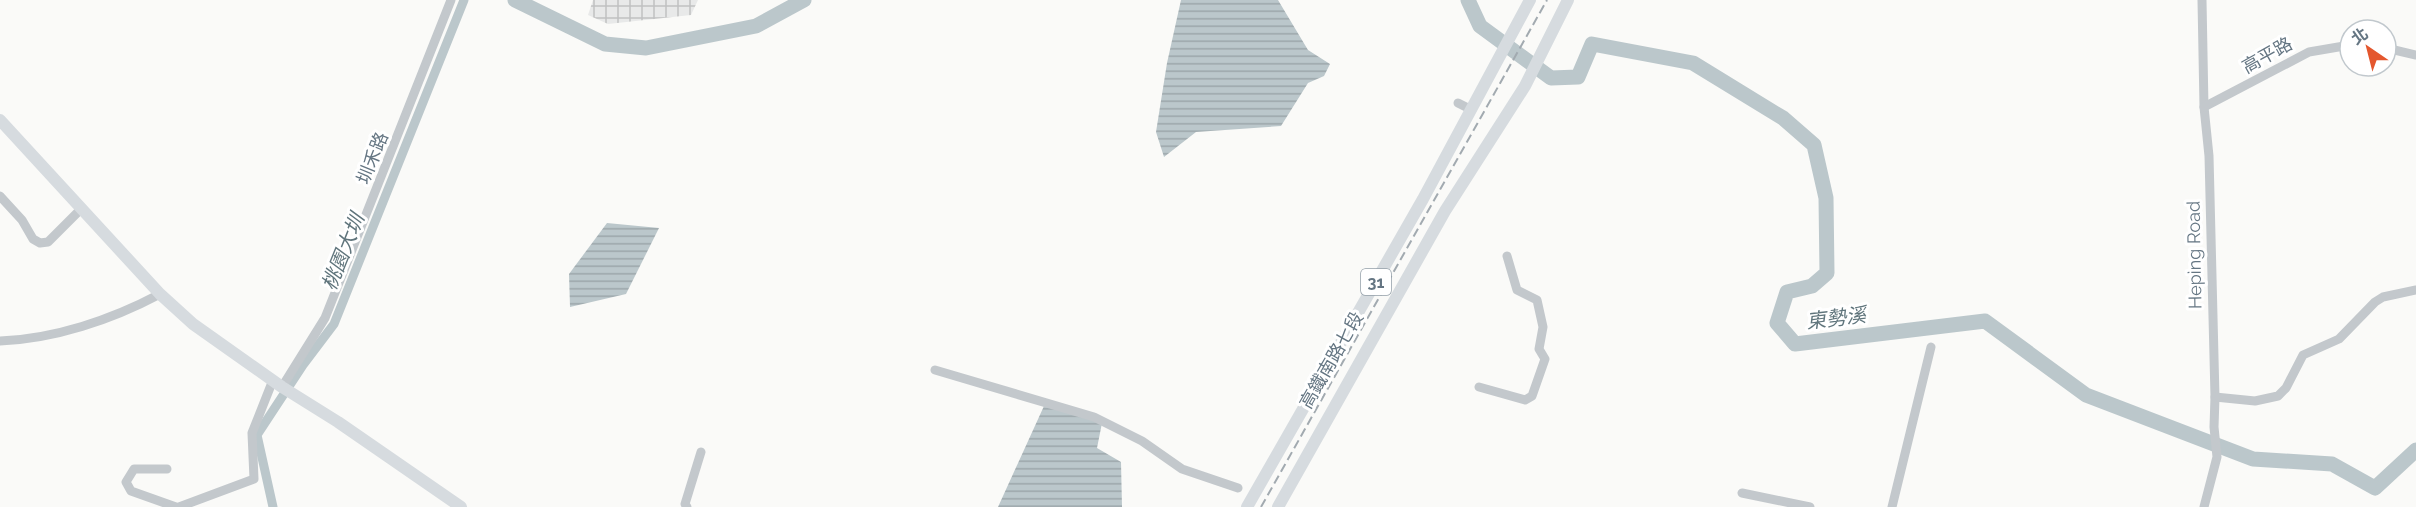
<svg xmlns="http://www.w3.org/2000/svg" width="2416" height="507" font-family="Raleway,'Noto Sans TC',sans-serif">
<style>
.industrial{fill:url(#industrial-grid)}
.water{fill:url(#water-rules)}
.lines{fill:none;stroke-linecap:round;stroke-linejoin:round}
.canal{stroke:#bbc7cb;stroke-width:9}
.river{stroke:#bbc7cb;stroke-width:15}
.minor{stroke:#c3c8cc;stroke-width:9}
.major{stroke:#d6dbdf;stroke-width:12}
.rail{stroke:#a2aab0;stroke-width:2;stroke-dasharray:9 4.5;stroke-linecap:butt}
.labels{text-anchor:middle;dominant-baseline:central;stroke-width:6;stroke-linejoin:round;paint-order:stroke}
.shield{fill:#fff;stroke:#939fa8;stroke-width:1.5}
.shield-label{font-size:16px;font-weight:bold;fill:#657683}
.street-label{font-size:18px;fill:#657683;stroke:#fff}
.water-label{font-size:20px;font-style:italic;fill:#60757c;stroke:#fff}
</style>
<defs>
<pattern id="industrial-grid" width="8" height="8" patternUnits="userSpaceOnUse" patternTransform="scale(1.5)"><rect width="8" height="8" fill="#e8e9e9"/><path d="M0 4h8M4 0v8" fill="none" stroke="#c0c1c2"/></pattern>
<pattern id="water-rules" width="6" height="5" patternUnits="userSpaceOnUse" patternTransform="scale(1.5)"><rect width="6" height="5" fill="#bbc7cb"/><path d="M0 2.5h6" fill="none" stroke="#9ca6aa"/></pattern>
</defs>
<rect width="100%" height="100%" fill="#fafaf8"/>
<!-- industrial -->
<polygon class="industrial" points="593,0 698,0 691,15 608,24 588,15"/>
<!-- water -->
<g class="water">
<polygon points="1181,0 1278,0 1308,50 1330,64 1324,76 1308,83 1281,126 1196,132 1164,157 1156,132 1167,63"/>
<polygon points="607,223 659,228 626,294 570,307 569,274"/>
<polygon points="1044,406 1102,423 1097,448 1121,462 1122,507 998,507"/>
</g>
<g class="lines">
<!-- canal -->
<polyline class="canal" points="273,507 257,435 303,365 334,324 464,0"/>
<!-- river -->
<g class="river">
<polyline points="515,0 605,44 646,48 756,26 804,0"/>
<polyline points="1468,0 1480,26 1551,78 1578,77 1592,44 1693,63 1783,118 1814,145 1826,198 1827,273 1812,286 1787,292 1777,323 1795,344 1985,321 2086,395 2253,459 2332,464 2375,488 2416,450"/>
</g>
<!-- minor -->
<g class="minor">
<polyline points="2202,0 2204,107 2209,156 2215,397 2214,427 2217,457 2204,507"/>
<polyline points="2386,48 2416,55"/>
<polyline points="1458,103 1470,109"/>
<polyline points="2204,107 2309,52 2350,45"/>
<polyline points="0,196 22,220 33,239 40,243 48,242 81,209"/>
<path d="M0,341C54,339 111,320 160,294"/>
<polyline points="935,370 1094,417 1142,441 1182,469 1238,488"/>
<polyline points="282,387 325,318 451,0"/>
<polyline points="1479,387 1525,400 1532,396 1545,359 1539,349 1543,327 1537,300 1517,290 1507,256"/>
<polyline points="2215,397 2255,401 2278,396 2286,388 2303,355 2339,339 2375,302 2383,297 2416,290"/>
<polyline points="167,469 134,469 126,482 131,491 176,507"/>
<polyline points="1742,493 1810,507"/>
<polyline points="179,507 254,479 252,433 273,380"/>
<polyline points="687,507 685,504 701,452"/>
<polyline points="1892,507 1931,347"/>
</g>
<!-- major -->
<g class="major">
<polyline points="0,120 160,294 193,324 282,387 338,422 461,507"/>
<polyline points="1247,507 1423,199 1530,0"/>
<polyline points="1278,507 1445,211 1525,86 1568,0"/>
</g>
<!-- rail -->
<polyline class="rail" points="1261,507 1547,0"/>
</g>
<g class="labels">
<!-- shield labels -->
<rect class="shield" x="1361" y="269" width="30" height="26" rx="4.5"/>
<g class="shield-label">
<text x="1376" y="282">31</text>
</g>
<!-- street labels -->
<g class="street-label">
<text transform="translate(2267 55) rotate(-29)">高平路</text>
<text transform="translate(372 158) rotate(-68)">圳禾路</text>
<text transform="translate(2194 255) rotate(-91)">Heping Road</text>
<text transform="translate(1331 360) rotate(-60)">高鐵南路七段</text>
</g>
<!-- water labels -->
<g class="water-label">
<text transform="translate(343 252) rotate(-68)">桃園大圳</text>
<text transform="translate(1836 318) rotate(-7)">東勢溪</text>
</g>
</g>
<!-- north arrow -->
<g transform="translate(2368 48) rotate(325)"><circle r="28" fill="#ffffff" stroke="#c1c8cd" stroke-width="1.5"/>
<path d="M0-4.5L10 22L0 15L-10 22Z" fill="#e4572e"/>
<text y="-9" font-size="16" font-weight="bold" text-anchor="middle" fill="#657683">北</text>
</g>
</svg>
